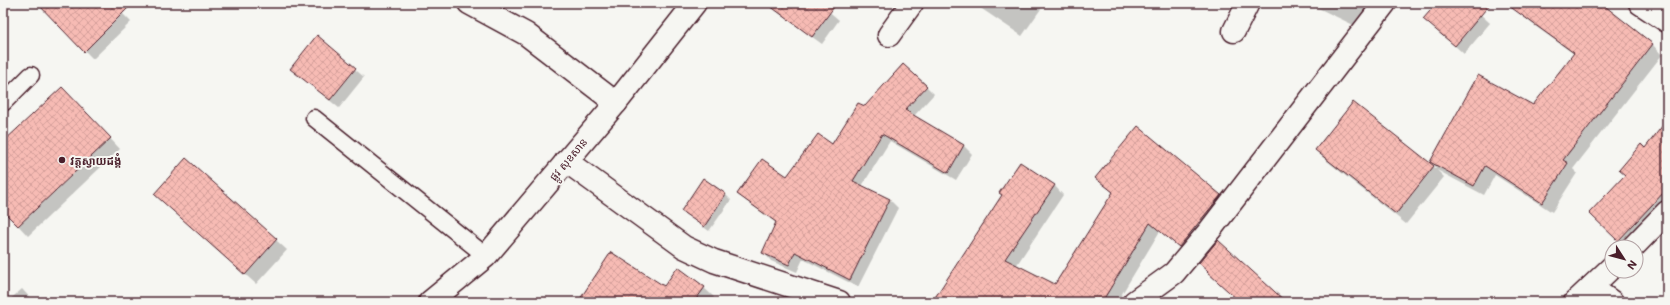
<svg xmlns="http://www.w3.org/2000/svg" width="1670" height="305" font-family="Mali,'Noto Sans Khmer',sans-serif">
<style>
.shadow{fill:#0003}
.building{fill:url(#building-cross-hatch);stroke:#4a1f2b}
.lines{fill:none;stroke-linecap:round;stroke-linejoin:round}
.service-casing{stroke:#4a1f2b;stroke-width:19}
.minor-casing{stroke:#4a1f2b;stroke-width:25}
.tertiary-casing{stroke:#4a1f2b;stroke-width:25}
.service{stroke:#f6f6f2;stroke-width:16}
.minor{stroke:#f6f6f2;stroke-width:22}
.tertiary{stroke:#f6f6f2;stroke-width:22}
.poi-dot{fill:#4a1f2b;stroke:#f6f6f2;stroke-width:1.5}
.labels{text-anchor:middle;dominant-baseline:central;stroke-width:4;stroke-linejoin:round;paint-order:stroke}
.street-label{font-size:11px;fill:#4a1f2b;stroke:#f6f6f2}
.poi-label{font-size:11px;font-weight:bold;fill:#4a1f2b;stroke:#f6f6f2;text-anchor:start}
</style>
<defs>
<pattern id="building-cross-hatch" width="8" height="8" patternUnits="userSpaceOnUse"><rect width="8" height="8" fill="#f7bbb4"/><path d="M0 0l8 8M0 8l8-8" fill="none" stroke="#d5a09b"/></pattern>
</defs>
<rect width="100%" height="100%" fill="#f6f6f2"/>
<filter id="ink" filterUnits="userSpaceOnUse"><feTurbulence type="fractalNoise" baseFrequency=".025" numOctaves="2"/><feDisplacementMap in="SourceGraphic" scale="8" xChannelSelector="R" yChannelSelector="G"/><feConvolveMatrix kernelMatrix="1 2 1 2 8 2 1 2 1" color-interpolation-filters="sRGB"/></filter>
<g filter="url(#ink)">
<!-- shadow -->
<g class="shadow">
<polygon points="38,3 112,3 131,22 93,59"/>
<polygon points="765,3 819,3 839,20 822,44"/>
<polygon points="976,3 1045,3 1022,36 982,9"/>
<polygon points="1313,3 1383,3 1366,31 1318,8"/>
<polygon points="1438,3 1468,3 1490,23 1464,54 1425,19"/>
<polygon points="1529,3 1607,3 1604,7 1653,45 1662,55 1573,169 1577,173 1552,212 1495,175 1484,195 1437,170 1444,177 1406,224 1327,161 1316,150 1353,103 1435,168 1436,167 1431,162 1533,106 1574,54 1531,23 1522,14"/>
<polygon points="317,37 364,77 339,108 291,69"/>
<polygon points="926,86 934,94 914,116 964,146 972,154 956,180 890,141 862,186 890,200 898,208 858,287 803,259 797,272 771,261 764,253 776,223 746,201 738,194 787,178 833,146 865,108"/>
<polygon points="72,98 120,149 28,236 3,209 3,143"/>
<polygon points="1667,122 1667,206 1626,247 1599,222 1626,175"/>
<polygon points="1138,127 1230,205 1189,256 1160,231 1117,302 936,302 1002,196 1000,193 1054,185 1063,195 1016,266 1056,286 1113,193 1097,178"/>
<polygon points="186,159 287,250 256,284 166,204"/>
<polygon points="726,195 731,200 709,231 682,211"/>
<polygon points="1200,263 1281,302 1227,302 1234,296"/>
<polygon points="664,288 704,288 714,297 713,299 718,302 588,302"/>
<polygon points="22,289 34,302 7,302"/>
</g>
<!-- building -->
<g class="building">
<polygon points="37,3 133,3 84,52"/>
<polygon points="766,3 837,3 812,37"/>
<polygon points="1437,3 1491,3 1455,46 1423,19"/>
<polygon points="1505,3 1601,3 1653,44 1563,160 1568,163 1542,203 1485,166 1474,186 1430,162 1478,75 1533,105 1574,53"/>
<polygon points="317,35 356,68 330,100 290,69"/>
<polygon points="903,64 927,86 905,110 964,145 948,173 882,134 853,181 890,199 850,280 795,252 789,265 762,253 776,222 737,194 762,159 787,176 818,134 832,144 858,103 865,106"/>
<polygon points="62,87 111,138 18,226 3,211 3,142"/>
<polygon points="1353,102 1434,166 1396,214 1315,150"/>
<polygon points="1667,120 1667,189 1618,241 1589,213 1625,175 1619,170 1641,144 1645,148"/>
<polygon points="1138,126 1221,195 1179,247 1150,223 1102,302 932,302 1002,195 999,193 1020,162 1055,185 1005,259 1055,284 1113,192 1095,178"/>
<polygon points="186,158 277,239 245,275 154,194"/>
<polygon points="703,178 726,194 704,227 681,211"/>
<polygon points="1218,240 1286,302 1240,302 1207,272 1208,271 1199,263"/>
<polygon points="611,252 664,286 678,267 705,287 694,302 578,302"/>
</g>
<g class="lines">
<!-- service casing -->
<g class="service-casing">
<g id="service">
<polyline points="3,103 31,75"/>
<polyline points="314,118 486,256"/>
</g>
</g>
<!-- minor casing -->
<g class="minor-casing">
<g id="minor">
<polyline points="469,3 526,34 616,103"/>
<polyline points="1640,3 1667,21"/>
<polyline points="1234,31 1248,3"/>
<polyline points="889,35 912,3"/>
<polyline points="566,161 684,247 714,261 839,302"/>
<polyline points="1633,247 1667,212"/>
<polyline points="1591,287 1612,267"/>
<polyline points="1134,302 1174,273 1210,230 1385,3"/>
<polyline points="1575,302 1591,287 1612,302"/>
</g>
</g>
<!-- tertiary casing -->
<g class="tertiary-casing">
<polyline id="tertiary" points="430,302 486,256 616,103 695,3"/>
</g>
<!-- service -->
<use href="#service" class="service"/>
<!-- minor -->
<use href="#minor" class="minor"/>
<!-- tertiary -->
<use href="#tertiary" class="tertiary"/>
</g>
</g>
<!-- markers -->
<circle class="poi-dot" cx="62" cy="160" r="4"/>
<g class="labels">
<!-- street labels -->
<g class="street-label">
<text transform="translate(568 159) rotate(-50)">ផ្លូវ សុខសាន</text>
</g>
<!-- poi labels -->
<g class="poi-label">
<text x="70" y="160">វត្តស្វាយដង្គំ</text>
</g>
</g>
<!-- margin -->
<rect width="1670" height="305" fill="none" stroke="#f6f6f2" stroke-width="16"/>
<rect x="8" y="8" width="1654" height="289" fill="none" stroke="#4a1f2b" stroke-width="1.5" filter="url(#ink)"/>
<!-- north arrow -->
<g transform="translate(1624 259) rotate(126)"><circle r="19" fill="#f6f6f2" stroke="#b1a0a2"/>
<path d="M0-3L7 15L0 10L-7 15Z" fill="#4a1f2b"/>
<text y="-6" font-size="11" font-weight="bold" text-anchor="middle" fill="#4a1f2b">N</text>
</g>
</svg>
